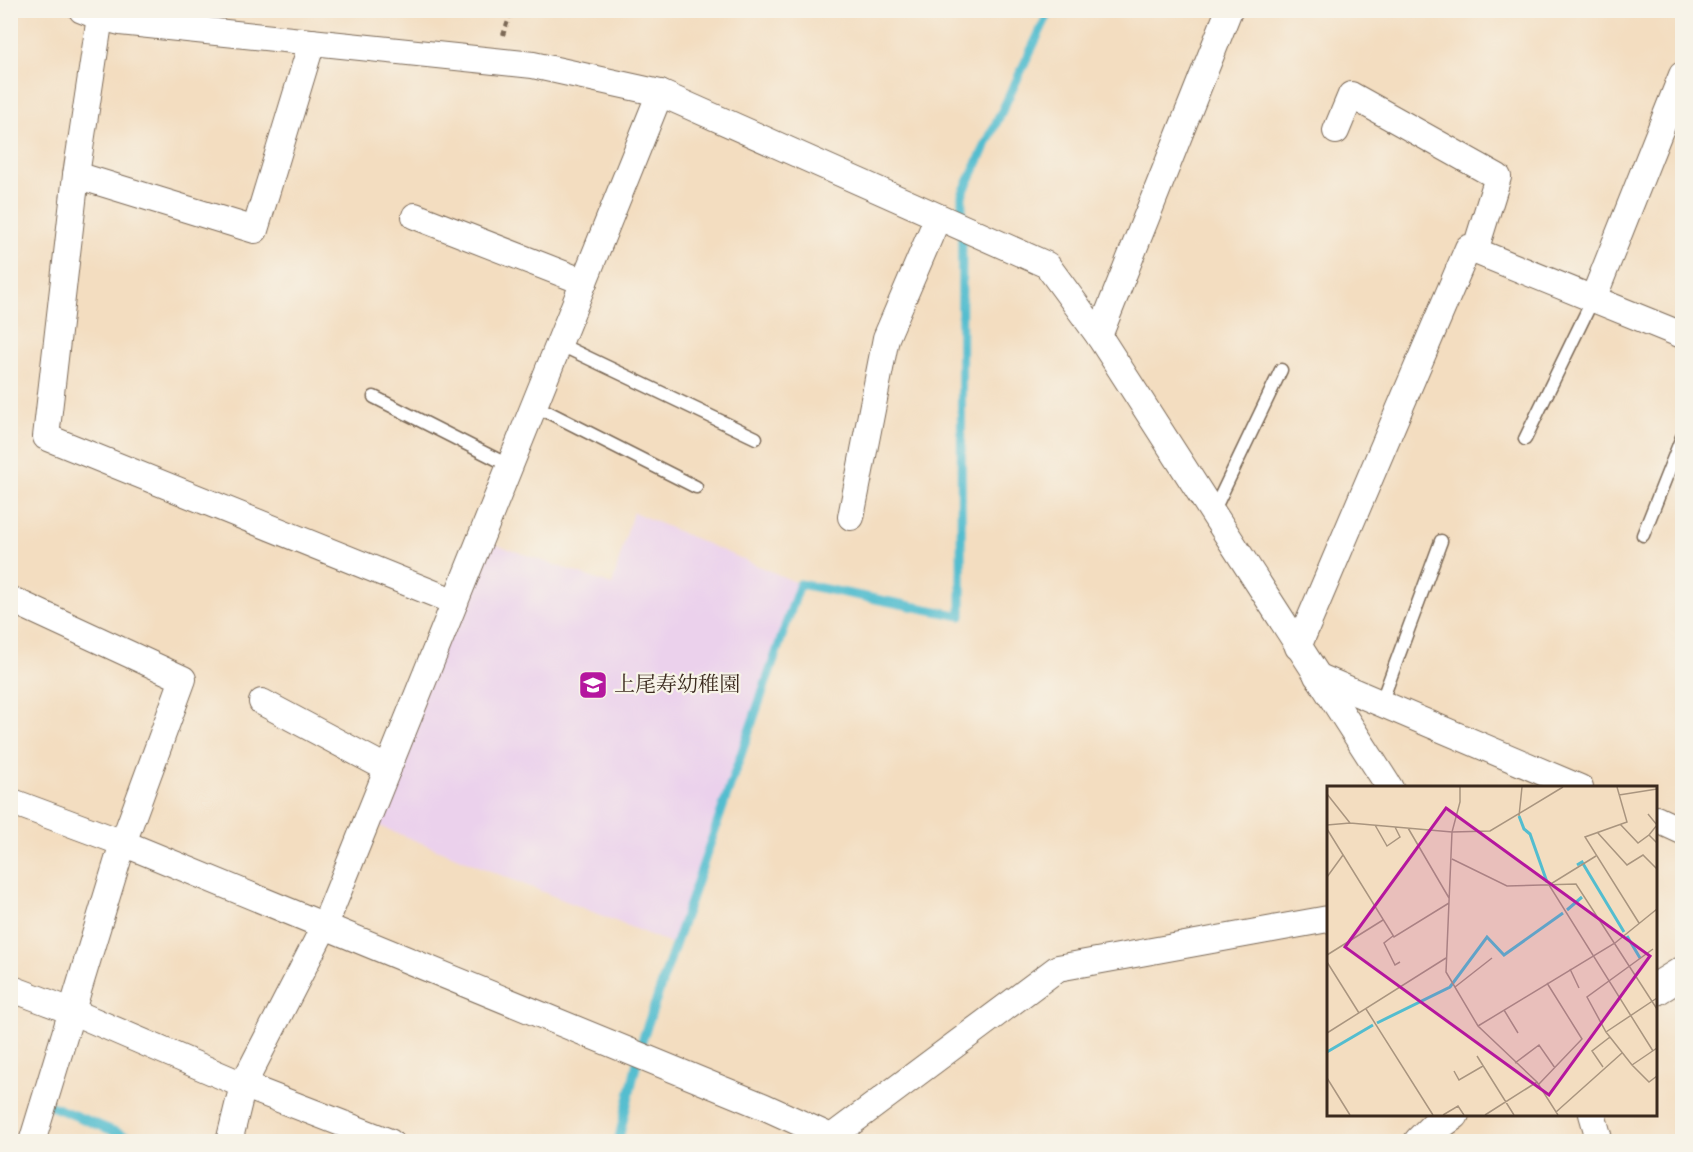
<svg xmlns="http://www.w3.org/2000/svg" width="1693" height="1152" font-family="'IM FELL DW Pica','Noto Serif JP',serif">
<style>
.built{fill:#ebd1ec}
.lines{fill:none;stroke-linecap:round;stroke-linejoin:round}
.stream{stroke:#53bdcf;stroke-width:9}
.service-casing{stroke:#7b6957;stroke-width:15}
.minor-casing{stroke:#7b6957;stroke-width:28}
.tertiary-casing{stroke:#7b6957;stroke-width:34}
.path{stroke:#7b6957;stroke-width:4;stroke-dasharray:4.5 4.5;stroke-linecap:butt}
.service{stroke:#fff;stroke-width:12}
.minor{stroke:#fff;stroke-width:26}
.tertiary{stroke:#fff;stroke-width:32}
.labels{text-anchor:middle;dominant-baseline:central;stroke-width:4.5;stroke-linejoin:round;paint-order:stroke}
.poi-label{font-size:21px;fill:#3b2a1e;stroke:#f7f3e8;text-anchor:start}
.inset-river{fill:none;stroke:#53bdcf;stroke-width:3}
.inset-road{fill:none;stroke:#a9957f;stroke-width:1.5}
.view{fill:#b5179e;fill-opacity:0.15;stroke:#b5179e;stroke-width:3}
.inset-edge{fill:none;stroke:#3b2a1e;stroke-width:3}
</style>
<rect width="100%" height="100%" fill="#f7f3e8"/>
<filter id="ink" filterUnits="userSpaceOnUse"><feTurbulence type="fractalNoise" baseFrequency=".0167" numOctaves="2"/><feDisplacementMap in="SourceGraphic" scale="12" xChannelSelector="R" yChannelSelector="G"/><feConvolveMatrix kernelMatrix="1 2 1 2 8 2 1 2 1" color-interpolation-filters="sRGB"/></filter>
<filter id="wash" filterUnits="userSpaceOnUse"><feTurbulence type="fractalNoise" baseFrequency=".008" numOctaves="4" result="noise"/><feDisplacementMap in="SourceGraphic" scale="24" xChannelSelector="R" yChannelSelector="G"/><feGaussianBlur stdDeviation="1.35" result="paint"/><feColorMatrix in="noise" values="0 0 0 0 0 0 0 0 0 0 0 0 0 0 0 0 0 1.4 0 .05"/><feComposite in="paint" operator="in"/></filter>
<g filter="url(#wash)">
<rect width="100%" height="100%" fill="#f3ddc0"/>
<!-- built -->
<polygon class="built" points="633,512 800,584 675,945 367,821 480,539 612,585"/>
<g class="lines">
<!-- stream -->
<g class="stream">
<polyline points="46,1104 141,1142"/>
<polyline points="618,1142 642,1041 800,584 961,616 962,195 1050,10"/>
</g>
</g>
</g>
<g filter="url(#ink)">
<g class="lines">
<!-- service casing -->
<g class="service-casing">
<g id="service">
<polyline points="559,344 756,438"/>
<polyline points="374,397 510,466"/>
<polyline points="534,405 696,487"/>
<polyline points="1525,439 1593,299"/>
<polyline points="1213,512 1281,370"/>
<polyline points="1643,535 1682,437"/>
<polyline points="1381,703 1441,541"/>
</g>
</g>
<!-- minor casing -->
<g class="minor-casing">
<g id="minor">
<polyline points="82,10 100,17 120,22 533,65 660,93 1047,265 1099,336 1390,788"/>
<polyline points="100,17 76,175 46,437 455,602"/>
<polyline points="1336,131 1351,95 1498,177 1475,251"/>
<polyline points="76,175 255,230 312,42"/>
<polyline points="415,216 584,282"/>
<polyline points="1593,299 1682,75"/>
<polyline points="1099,336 1229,10"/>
<polyline points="851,517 886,338 938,217"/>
<polyline points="10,599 183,679 123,843 32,1142"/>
<polyline points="1298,647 1468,248 1682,335"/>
<polyline points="1317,676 1580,788"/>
<polyline points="262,702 388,769"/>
<polyline points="10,801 123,843 765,1107 831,1137 829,1142"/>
<polyline points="1656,819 1682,831"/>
<polyline points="10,988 71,1011 243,1085 390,1142"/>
<polyline points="1592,1114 1600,1142"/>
<polyline points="229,1142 243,1085 324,927 660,93"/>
<polyline points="825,1142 1058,968 1328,919"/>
</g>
</g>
<!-- tertiary casing -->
<g class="tertiary-casing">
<g id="tertiary">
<polyline points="1656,989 1682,973"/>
<polyline points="1420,1142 1436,1126 1453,1114"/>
</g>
</g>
<!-- path -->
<polyline class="path" points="503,35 512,10"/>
<!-- service -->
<use href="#service" class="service"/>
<!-- minor -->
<use href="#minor" class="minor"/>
<!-- tertiary -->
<use href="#tertiary" class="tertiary"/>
</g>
</g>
<!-- icons -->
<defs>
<g id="school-square" transform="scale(1.5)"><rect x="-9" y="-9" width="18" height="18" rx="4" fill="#b5179e" stroke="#f7f3e8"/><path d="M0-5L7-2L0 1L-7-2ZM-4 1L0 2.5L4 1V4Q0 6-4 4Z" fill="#fff"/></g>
</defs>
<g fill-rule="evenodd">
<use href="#school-square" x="593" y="685"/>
</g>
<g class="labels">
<!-- poi labels -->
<g class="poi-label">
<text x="614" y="685">上尾寿幼稚園</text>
</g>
</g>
<!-- overview -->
<g transform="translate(1327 786)">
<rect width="330" height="330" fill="#f3ddc0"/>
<path class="inset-river" d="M192,30L197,43L203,48L220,96M250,79L255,76L297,146M240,124L255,111M300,150L313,172M50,237L123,201L160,151L177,169L236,127M0,266L46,239"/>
<path class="inset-road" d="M133,1V16L125,46L119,186L151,240L210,296L231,329M290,1L300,36L258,51L312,137M0,8L23,37M292,9L330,3M321,28L330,39L322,49M192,30L195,1M293,38L311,57L322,49L330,57M0,39L23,37L125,46L163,45L236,1M48,39L60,60L73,51L68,41M81,42L122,112M0,43L67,151L122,117M270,46L300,79L316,69L330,83M269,70L222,99L326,265M125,73L180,100L249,98L330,223M0,91L16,69M66,150L57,157L68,179L73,176M326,163L260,211L279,246L305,279L322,296L330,290M0,169L56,134M0,176L32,227M243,183L252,202M128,201L165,172M39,223L106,329M177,224L191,247M151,240L288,157L330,123M279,246L330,212M0,247L119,172M150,270L187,329M188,277L212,259L228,282M305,279L330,262M276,281L265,265L283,251M127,285L132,294L156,280M0,292L23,329M212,298L255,253L220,197M229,326L295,267M116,329L131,320L137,329M158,329L210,296"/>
<path class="view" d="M119,22L323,170L222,309L18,161Z"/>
<rect width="330" height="330" class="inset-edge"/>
</g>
<!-- margin -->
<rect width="1693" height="1152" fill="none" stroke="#f7f3e8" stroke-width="36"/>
</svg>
